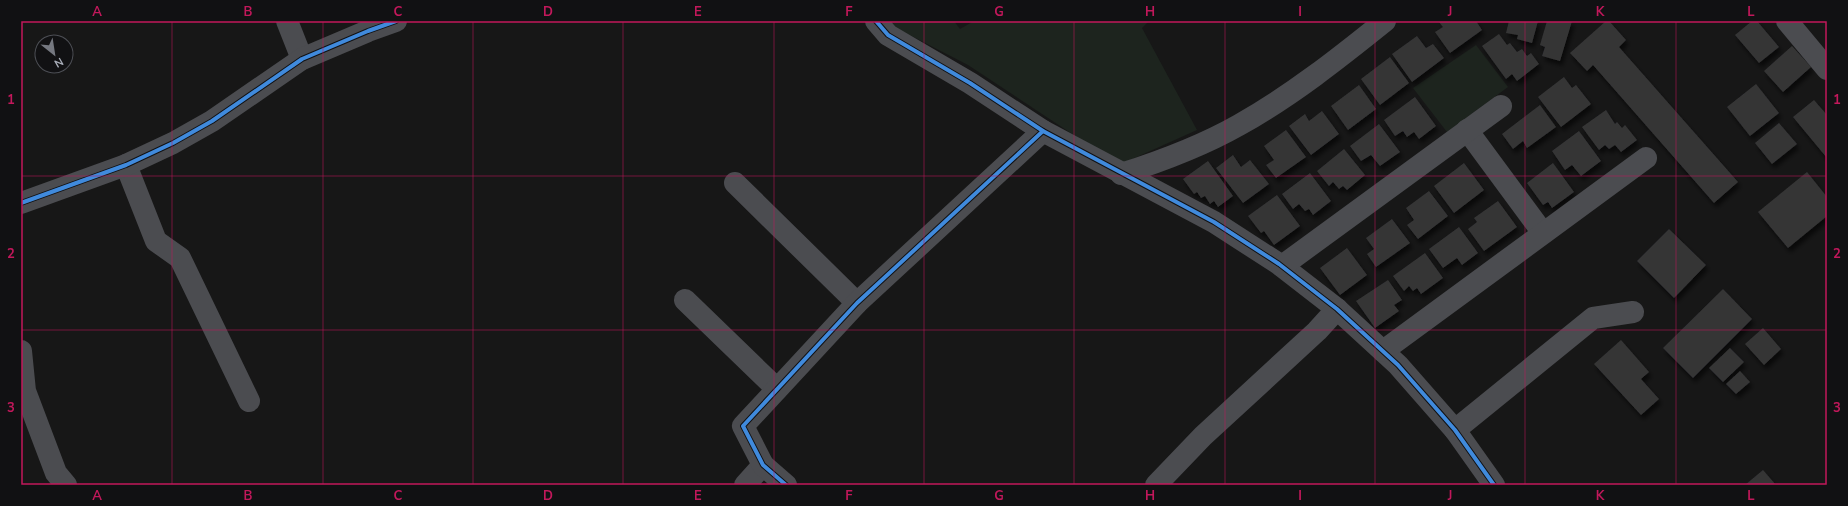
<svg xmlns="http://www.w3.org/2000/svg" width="1848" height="506" font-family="'Nunito Sans',sans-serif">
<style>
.green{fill:#1d241e}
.building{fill:#353536;filter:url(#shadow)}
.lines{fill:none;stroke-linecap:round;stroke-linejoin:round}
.minor{stroke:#4b4c50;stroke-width:22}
.cycleway-casing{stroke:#111113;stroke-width:6}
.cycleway{stroke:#408adc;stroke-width:4}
.grid{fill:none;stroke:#c2185b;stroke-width:1;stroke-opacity:0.55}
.neatline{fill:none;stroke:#c2185b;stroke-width:1.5}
.grid-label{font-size:13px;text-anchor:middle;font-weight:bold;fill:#c2185b}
</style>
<defs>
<filter id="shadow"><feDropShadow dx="2.5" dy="4.5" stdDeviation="2" flood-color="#0009"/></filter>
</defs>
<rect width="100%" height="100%" fill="#171717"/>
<!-- green -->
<g class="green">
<polygon points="889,21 954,21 960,29 974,21 1149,21 1142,28 1197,130 1119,165 968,65 894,27"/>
<polygon points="1476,45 1508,87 1447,132 1413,88"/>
</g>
<!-- building -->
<g class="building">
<polygon points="1440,21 1476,21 1482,30 1450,53 1435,32 1443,27 1439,22"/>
<polygon points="1509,21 1538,21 1532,43 1517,39 1518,35 1506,33"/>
<polygon points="1547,21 1572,21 1560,61 1542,56 1545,47 1540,45"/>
<polygon points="1606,21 1609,21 1626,40 1619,47 1738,182 1714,203 1593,65 1587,71 1570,53"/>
<polygon points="1752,21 1757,21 1779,47 1759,63 1735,35"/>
<polygon points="1499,34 1507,45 1510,43 1517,52 1522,49 1527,56 1531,53 1539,64 1517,81 1512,74 1506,79 1482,46"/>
<polygon points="1417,36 1426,48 1433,44 1444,58 1412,82 1392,54"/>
<polygon points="1792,46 1811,67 1783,92 1764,71"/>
<polygon points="1390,57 1409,83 1380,105 1361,79"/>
<polygon points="1564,77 1572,88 1576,85 1591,104 1561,127 1538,97"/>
<polygon points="1756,84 1779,113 1750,136 1727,107"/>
<polygon points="1359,85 1376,109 1348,130 1331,106"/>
<polygon points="1415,97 1436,126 1419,139 1414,132 1407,137 1403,131 1395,136 1384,120"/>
<polygon points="1814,100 1827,115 1827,158 1793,117"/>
<polygon points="1540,105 1556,127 1527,148 1523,141 1513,149 1502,134"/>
<polygon points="1606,110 1615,124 1617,122 1622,128 1625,125 1637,140 1621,152 1615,145 1609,149 1605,145 1599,150 1582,127"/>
<polygon points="1322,111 1339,134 1311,155 1289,126 1305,114 1309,121"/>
<polygon points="1779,123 1797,144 1772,164 1755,143"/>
<polygon points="1379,124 1400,152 1380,166 1371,155 1361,161 1350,146"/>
<polygon points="1286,130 1306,157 1276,178 1266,165 1274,160 1264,146"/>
<polygon points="1579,131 1601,161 1581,176 1572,165 1565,170 1552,151"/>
<polygon points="1344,149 1365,175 1347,190 1343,186 1339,189 1333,182 1329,186 1317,171"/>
<polygon points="1233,155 1241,167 1250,160 1269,184 1243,203 1216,168"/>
<polygon points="1208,161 1233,196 1218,207 1214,201 1210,204 1205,196 1201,198 1197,192 1194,194 1183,179"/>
<polygon points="1464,163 1484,190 1454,213 1434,186"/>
<polygon points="1553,163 1574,192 1552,208 1548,202 1543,205 1527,183"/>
<polygon points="1807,172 1827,197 1827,216 1788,248 1758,212"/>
<polygon points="1310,173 1331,201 1313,215 1309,209 1305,211 1299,204 1293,209 1282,194"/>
<polygon points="1429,191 1448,216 1418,239 1407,225 1414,220 1406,208"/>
<polygon points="1277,195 1300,226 1274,245 1264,231 1261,233 1248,216"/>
<polygon points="1498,201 1517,227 1484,251 1468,229 1477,222 1474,218"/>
<polygon points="1392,219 1410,243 1376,267 1367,254 1374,249 1366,238"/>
<polygon points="1459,227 1478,253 1462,265 1457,258 1443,268 1429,249"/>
<polygon points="1669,229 1706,265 1674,298 1637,261"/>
<polygon points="1347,248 1367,275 1340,295 1320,268"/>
<polygon points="1425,253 1443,278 1421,294 1417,288 1413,291 1409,286 1404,291 1393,276"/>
<polygon points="1388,280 1402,300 1394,305 1399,311 1375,328 1356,301"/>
<polygon points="1723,289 1752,319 1693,378 1663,348"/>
<polygon points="1763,328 1781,349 1764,365 1745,344"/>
<polygon points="1621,340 1649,372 1641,379 1659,399 1641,415 1594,364"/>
<polygon points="1730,348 1744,362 1723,382 1709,368"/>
<polygon points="1740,371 1750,382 1736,394 1726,384"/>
<polygon points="1763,470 1776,485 1745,485"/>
</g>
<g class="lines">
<!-- minor -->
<g class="minor">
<polyline points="287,21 302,59"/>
<polyline points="876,21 888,35 970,83 1043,131 1214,222 1279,264 1337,309 1398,365 1455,430 1494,485"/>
<polyline points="1787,21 1827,69"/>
<polyline points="1467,130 1543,233"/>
<polyline points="126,165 156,241 180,258 249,401"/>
<path d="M1121,174C1162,161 1202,146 1239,125C1291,96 1339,58 1385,21"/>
<polyline points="735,183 857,303"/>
<polyline points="21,203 126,165 173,143 212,121 302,59 368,31 396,21"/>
<polyline points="1282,266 1501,106"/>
<polyline points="685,300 777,389"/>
<polyline points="21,351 25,391 56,473 66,485"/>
<polyline points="1383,351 1646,158"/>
<polyline points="1455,430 1593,318 1633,312"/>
<polyline points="745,485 763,465"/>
<polyline points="786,485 763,465 743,426 857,303 1043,131"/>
<polyline points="1156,485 1203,436 1317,331 1337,309"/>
</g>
<!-- cycleway casing -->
<g class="cycleway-casing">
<g id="cycleway">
<polyline points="876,21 888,35 970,83 1043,131 1214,222 1279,264 1337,309 1398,365 1455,430 1494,485"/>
<polyline points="21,203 126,165 173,143 212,121 302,59 368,31 396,21"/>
<polyline points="786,485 763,465 743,426 857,303 1043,131"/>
</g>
</g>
<!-- cycleway -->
<use href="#cycleway" class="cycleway"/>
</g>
<!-- grid -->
<path class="grid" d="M172,21V485M323,21V485M473,21V485M623,21V485M774,21V485M924,21V485M1074,21V485M1225,21V485M1375,21V485M1525,21V485M1676,21V485M21,176H1827M21,330H1827"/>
<!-- border -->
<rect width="1848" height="506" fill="none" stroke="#111113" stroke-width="44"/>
<!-- north arrow -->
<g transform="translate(54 54) rotate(150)"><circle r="19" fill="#111113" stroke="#4d4f55"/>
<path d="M0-3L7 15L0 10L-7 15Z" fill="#757880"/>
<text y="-6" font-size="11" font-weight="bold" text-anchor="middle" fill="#a8adb8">N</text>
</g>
<rect x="22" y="22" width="1804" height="462" class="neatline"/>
<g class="grid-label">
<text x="97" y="16">A</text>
<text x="248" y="16">B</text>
<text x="398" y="16">C</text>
<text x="548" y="16">D</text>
<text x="698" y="16">E</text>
<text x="849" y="16">F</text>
<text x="999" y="16">G</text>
<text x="1150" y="16">H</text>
<text x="1300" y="16">I</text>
<text x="1450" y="16">J</text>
<text x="1600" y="16">K</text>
<text x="1751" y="16">L</text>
<text x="11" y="104">1</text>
<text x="1837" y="104">1</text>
<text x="11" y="258">2</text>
<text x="1837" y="258">2</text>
<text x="11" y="412">3</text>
<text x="1837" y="412">3</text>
<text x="97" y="500">A</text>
<text x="248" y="500">B</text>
<text x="398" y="500">C</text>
<text x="548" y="500">D</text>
<text x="698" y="500">E</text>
<text x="849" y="500">F</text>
<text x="999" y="500">G</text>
<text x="1150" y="500">H</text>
<text x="1300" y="500">I</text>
<text x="1450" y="500">J</text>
<text x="1600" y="500">K</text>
<text x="1751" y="500">L</text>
</g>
</svg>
